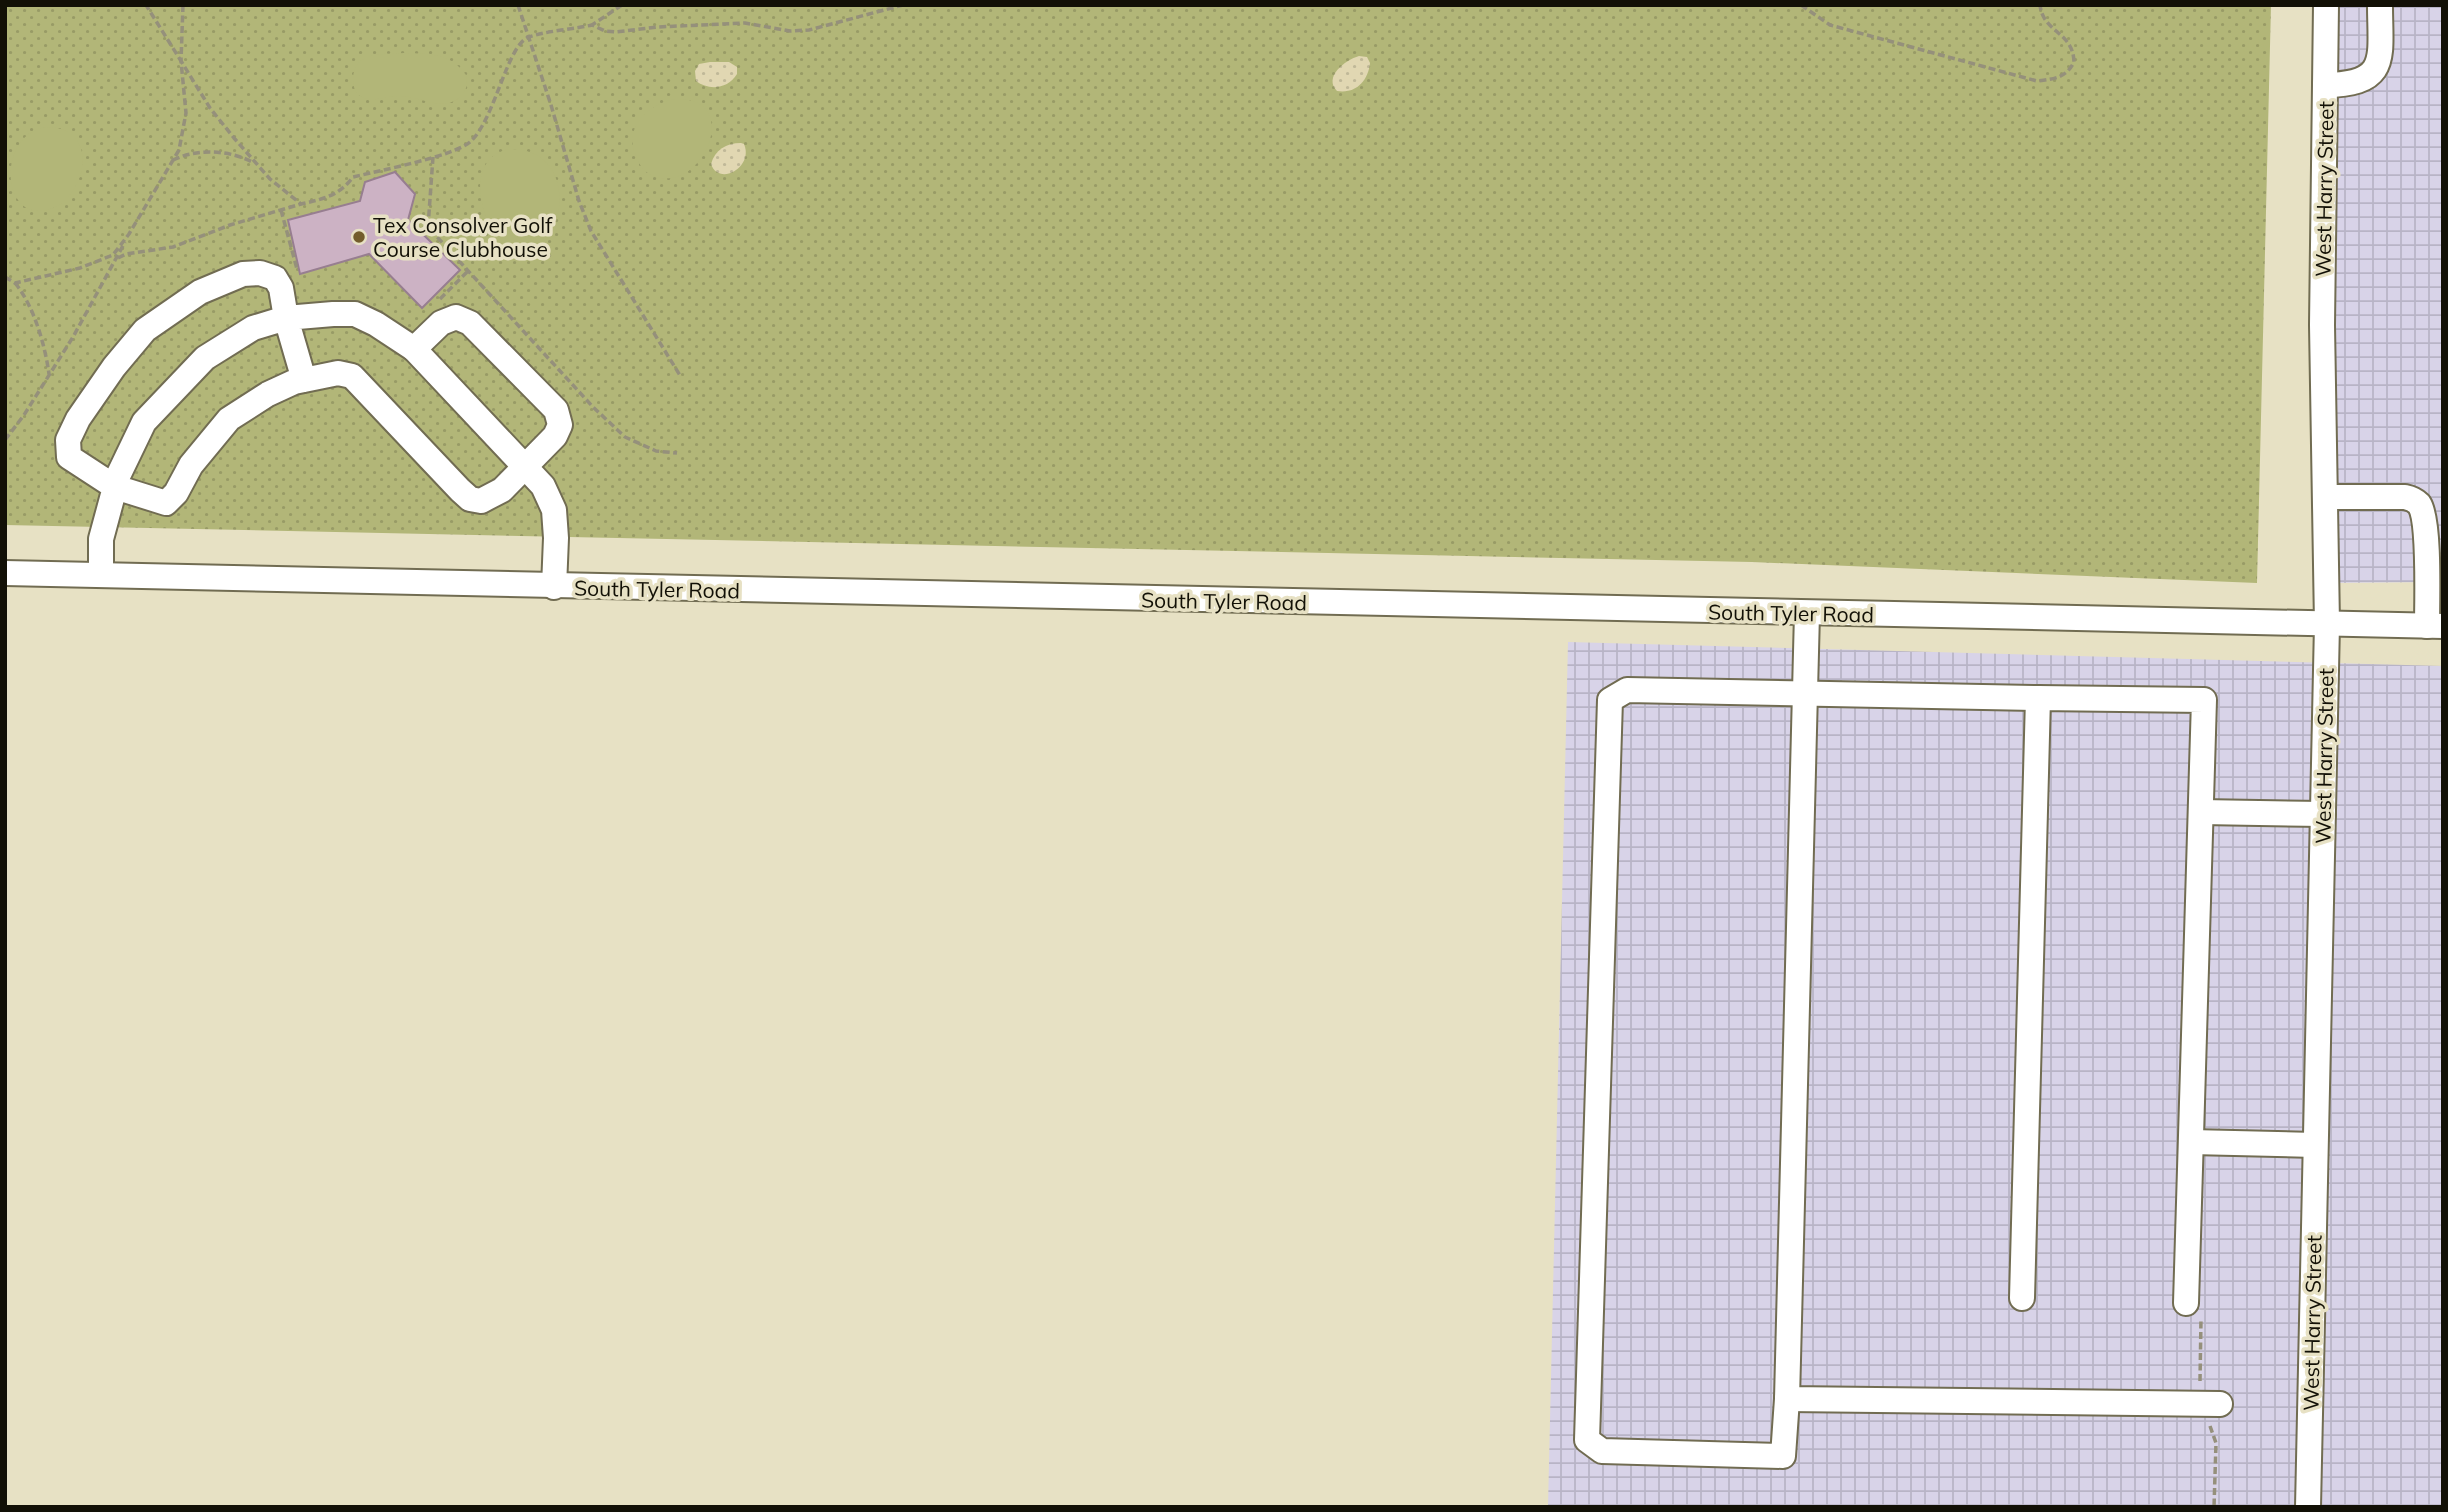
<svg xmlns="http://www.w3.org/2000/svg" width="2448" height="1512" font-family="Mulish,sans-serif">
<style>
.industrial{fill:url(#industrial-grid)}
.grass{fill:url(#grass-dots)}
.sand{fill:url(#sand-dots)}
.garden{fill:#b2b678}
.building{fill:#ccb2c4;stroke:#977e90;stroke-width:2}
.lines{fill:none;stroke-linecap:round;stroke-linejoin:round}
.minor-casing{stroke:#716c52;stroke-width:28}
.path{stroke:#95907b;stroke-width:3.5;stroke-dasharray:7 3.5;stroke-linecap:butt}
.minor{stroke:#fff;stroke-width:24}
.poi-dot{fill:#735d2c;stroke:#e7e1c4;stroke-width:2.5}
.labels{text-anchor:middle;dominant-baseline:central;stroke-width:7;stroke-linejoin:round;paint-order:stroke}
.street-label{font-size:21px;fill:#121006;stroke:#e7e1c4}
.poi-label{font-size:21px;fill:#121006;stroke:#e7e1c4;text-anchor:start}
</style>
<defs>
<pattern id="industrial-grid" width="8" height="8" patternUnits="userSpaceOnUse" patternTransform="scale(1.75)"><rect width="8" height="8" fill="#d8d3e8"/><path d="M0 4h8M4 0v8" fill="none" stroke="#b8b4c6"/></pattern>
<pattern id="grass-dots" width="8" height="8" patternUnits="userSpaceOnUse" patternTransform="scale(1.75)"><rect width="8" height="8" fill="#b2b678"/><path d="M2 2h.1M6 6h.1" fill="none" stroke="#989b66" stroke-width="1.8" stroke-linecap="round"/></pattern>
<pattern id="sand-dots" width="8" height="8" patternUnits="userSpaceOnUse" patternTransform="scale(1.75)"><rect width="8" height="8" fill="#e1d7b2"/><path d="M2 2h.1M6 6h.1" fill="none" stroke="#c0b898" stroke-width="1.8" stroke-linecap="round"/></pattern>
</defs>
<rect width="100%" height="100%" fill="#e7e1c4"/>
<!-- industrial -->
<g class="industrial">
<polygon points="2328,5 2443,5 2443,582 2326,583"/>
<polygon points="1568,642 2443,666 2443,1507 1548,1507"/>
</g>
<!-- grass -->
<polygon class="grass" points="5,5 2271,5 2257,583 1752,562 5,525"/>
<!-- sand -->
<g class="sand">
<path d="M1359,56L1367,57L1370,63C1368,81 1356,94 1337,91C1323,77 1345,60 1359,56Z"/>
<path d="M710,62H729L737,67V74C728,89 709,91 696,81L695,71L699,64Z"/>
<path d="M741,143L744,144C754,167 719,187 711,164C715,150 726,143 741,143Z"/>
</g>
<!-- garden -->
<g class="garden">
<path d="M404,53C429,54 451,53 466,75C468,83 467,89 462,95C444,114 421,96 400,96C389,95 372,103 362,97C355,94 353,86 353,79C354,50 384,55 404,53Z"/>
<path d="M675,99C744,95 704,195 653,176C644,172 639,165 636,156C623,127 648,104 675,99Z"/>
<path d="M46,127C107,127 83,211 39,211C0,211 0,134 46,127Z"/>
<path d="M509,149C553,148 568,187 555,225C547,247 516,258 497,243C489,236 488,223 485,214C476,188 477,156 509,149Z"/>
</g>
<!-- building -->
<polygon class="building" points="395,172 415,194 408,220 460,270 422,308 369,254 300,274 288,220 360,201 365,182"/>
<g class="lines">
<!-- minor casing -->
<g class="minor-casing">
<g id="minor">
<path d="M2325,85C2390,84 2380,58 2380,5"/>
<polyline points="414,349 543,486 554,510 556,538 554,587"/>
<path d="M2325,497H2405C2410,498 2415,500 2419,504C2430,520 2427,602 2427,626"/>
<polyline points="5,573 2443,626"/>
<polyline points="101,575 101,539 118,476 144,422 205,358 253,328 286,318 333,314 355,314 376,324 414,349 441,323 456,317 470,323 556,410 560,425 555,436 502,490 481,501 470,499 460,490 352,376 338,373 294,382 268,394 229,419 191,465 176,493 166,503 115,487 69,457 68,440 78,419 114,367 145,330 200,292 243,274 260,273 275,278 281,288 286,318 304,380"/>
<polyline points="1807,613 1787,1399 2220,1404"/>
<polyline points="2201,812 2323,814"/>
<polyline points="2191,1142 2315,1145"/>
<polyline points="2022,1298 2038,698 2204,700 2186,1303"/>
<polyline points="1787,1399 1783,1456 1602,1451 1587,1440 1610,700 1627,690 2038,698"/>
<polyline points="2308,1507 2327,624 2322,325 2326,5"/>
</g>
</g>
<!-- path -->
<g class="path">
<path d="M183,5L181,61L210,108L234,138L270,179L301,204C323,199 339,196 353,177C378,171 454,156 470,142C495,120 507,44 529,37C546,31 574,29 592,25"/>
<polyline points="518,5 551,105 579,201 591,231 681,377"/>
<polyline points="622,5 592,25 605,31 616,32 657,27 745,23 790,31 809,30 903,5"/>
<path d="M1801,5L1830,25L2037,81C2054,79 2066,78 2074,62C2073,31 2043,33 2040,5"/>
<polyline points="433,157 428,227 593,407 625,437 656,451 677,453"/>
<path d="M173,160C198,148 231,150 254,163"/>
<polyline points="281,210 297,269"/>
<polyline points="118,258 126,254 173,247 230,225 301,204"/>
<polyline points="5,277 15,283 80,268 113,255 129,234 179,150 186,113 181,61 146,5"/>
<path d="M15,283C34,306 45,345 49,374"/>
<polyline points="440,299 468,271"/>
<polyline points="5,440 24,415 73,337 125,242"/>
<polyline points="2200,1381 2201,1319"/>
<polyline points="2210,1426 2216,1443 2214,1507"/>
</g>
<!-- minor -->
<use href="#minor" class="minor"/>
</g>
<!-- markers -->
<circle class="poi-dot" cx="359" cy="237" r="7"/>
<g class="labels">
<!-- street labels -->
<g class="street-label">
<text transform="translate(2324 189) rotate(-89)">West Harry Street</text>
<text transform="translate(657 589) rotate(1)">South Tyler Road</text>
<text transform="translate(1224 601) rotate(1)">South Tyler Road</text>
<text transform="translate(1791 613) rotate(1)">South Tyler Road</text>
<text transform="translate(2324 756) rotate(-89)">West Harry Street</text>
<text transform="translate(2312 1323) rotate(-89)">West Harry Street</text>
</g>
<!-- poi labels -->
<g class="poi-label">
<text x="373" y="225">Tex Consolver Golf<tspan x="373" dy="24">Course Clubhouse</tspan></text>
</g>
</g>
<!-- border -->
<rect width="2448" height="1512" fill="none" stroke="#121006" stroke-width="14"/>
</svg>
